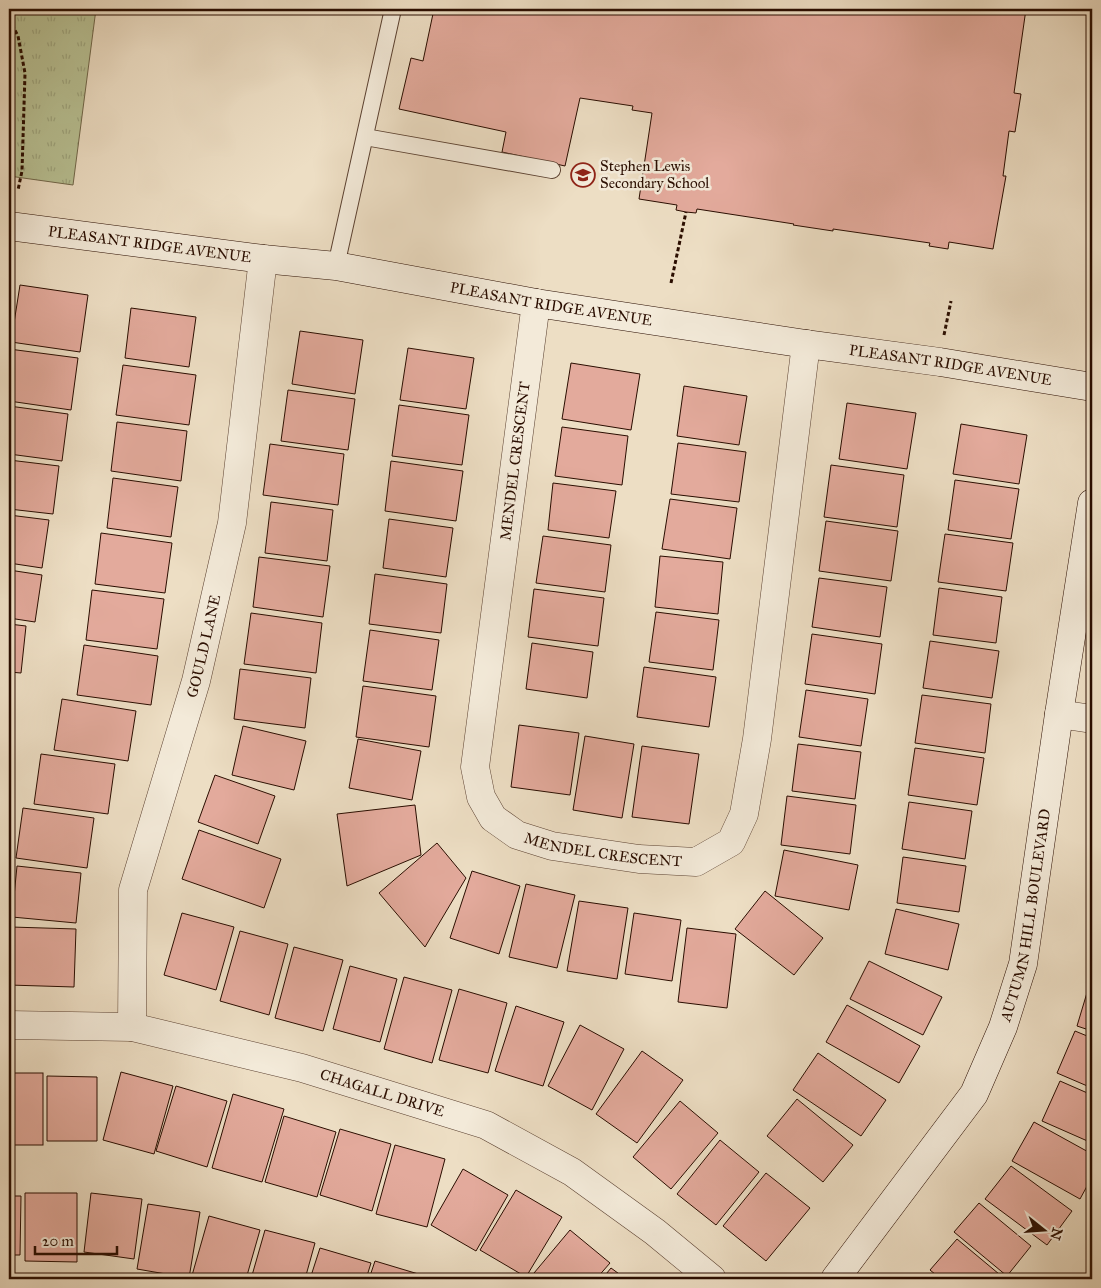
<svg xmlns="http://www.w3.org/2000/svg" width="1101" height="1288" font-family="'IM FELL Great Primer',serif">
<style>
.grass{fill:url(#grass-tufts);stroke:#71674a}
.building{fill:#e3aa9c;stroke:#2a0d00}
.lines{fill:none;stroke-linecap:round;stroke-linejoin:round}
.lane-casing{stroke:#5b4131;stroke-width:18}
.street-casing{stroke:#5b4131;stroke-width:29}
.secondary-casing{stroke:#2a0d00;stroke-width:29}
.path{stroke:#2a0d00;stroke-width:3;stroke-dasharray:4 2.5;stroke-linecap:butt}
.lane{stroke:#f3ead9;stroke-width:16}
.street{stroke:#f3ead9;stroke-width:28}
.secondary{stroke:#f3ead9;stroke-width:28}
.labels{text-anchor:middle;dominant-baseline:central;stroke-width:5;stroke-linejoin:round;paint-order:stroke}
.poi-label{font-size:15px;fill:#2a0d00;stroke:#f3ead9;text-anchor:start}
.street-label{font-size:15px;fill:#2a0d00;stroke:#f3ead9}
</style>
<defs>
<pattern id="grass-tufts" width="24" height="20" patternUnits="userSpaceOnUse" patternTransform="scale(1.25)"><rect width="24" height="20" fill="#b8c194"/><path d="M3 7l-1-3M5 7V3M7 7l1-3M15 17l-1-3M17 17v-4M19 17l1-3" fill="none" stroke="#9ea57e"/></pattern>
</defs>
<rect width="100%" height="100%" fill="#eddec4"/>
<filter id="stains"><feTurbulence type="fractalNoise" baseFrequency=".004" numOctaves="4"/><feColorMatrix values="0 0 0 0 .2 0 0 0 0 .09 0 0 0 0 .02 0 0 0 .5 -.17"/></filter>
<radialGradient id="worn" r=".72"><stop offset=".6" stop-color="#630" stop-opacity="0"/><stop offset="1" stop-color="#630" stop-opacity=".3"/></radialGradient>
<!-- grass -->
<polygon class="grass" points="9,9 96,9 73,185 9,176"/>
<!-- building -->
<g class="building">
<polygon points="434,9 1026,9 1014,93 1021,94 1015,132 1009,131 1003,176 1006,176 993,249 949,242 948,249 929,246 930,243 833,229 833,231 793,225 794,224 697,209 696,213 686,212 676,210 677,205 639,199 652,113 632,110 633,106 580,98 565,166 502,152 506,132 399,109 411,58 423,61"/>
<polygon points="20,285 88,295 80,352 11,342"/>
<polygon points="131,308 196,317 189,367 125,358"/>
<polygon points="300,331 363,340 355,394 292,384"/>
<polygon points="408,348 474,358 466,409 400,400"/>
<polygon points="9,349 78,358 71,410 9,401"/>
<polygon points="571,363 640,374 631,430 562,419"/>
<polygon points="123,365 196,375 189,425 116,415"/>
<polygon points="684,386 747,396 739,445 677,436"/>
<polygon points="288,390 355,399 348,450 281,441"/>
<polygon points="847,403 916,413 907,469 839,459"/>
<polygon points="399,405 469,415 462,465 392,456"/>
<polygon points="9,406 68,414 62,461 9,454"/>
<polygon points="117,422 187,431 181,481 111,471"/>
<polygon points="961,424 1027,435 1019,484 953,474"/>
<polygon points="562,427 628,436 622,485 555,476"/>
<polygon points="678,443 746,452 739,502 671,494"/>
<polygon points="270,444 344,454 338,505 263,495"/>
<polygon points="9,460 59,466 53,514 9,509"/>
<polygon points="391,461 463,471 456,521 385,511"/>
<polygon points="831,465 904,475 897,527 824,517"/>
<polygon points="113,478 178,487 171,537 107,528"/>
<polygon points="955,480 1019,489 1011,539 948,530"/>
<polygon points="553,483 616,491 609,538 548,530"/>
<polygon points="670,499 737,508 730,559 662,549"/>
<polygon points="271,502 333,510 327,561 265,553"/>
<polygon points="9,515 49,520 42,568 9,563"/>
<polygon points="389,519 453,528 446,577 383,568"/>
<polygon points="826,521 898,531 891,581 819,571"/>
<polygon points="101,533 172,543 165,593 95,584"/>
<polygon points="945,534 1013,543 1006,591 938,582"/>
<polygon points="543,536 611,545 605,592 536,583"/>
<polygon points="660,556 723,562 718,614 655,607"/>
<polygon points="259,557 330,566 323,617 253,607"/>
<polygon points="9,570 42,575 35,622 9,618"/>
<polygon points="375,574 447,584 441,633 369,624"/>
<polygon points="819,578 887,587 880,637 812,627"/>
<polygon points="939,588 1002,597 996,643 933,635"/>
<polygon points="534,589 604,598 598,646 528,637"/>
<polygon points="92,590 164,599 157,649 86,640"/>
<polygon points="656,612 719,620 713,670 649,662"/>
<polygon points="251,613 322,623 316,673 244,664"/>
<polygon points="9,624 26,626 21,673 9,672"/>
<polygon points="370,630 439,640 432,690 363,681"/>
<polygon points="812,634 882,644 875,694 805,684"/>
<polygon points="930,641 999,651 992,698 923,688"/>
<polygon points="532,643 593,652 587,698 526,689"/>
<polygon points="84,645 158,656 151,705 77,695"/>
<polygon points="644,667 716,677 709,727 637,717"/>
<polygon points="240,669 311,678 305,728 234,719"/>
<polygon points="363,686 436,696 429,747 356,737"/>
<polygon points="806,690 868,699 861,746 799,737"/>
<polygon points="922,695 991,704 985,753 915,743"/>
<polygon points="62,699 136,711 128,761 54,750"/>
<polygon points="519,725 579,733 570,795 511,787"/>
<polygon points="243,726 306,741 294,790 232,775"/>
<polygon points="585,736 634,744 622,818 573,810"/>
<polygon points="358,739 421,751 412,800 349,788"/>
<polygon points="798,744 861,752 855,799 792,791"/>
<polygon points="642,746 699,754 689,824 632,817"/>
<polygon points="915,748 984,758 977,805 908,795"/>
<polygon points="41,754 115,764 108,814 34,804"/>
<polygon points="215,775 275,796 258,844 198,822"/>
<polygon points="787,796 856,805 850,854 781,845"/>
<polygon points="909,802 972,811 965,859 902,849"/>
<polygon points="415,805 421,855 347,886 337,814"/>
<polygon points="23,808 94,818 87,868 16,858"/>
<polygon points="199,830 281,859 264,908 182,879"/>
<polygon points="437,843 466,878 425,947 379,893"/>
<polygon points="784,850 858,865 849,910 775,896"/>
<polygon points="903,857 966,866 959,912 897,903"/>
<polygon points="17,866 81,873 76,923 12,917"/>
<polygon points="472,871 520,886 499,954 450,938"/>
<polygon points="526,884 575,895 557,968 509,957"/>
<polygon points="765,891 823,938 794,975 735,929"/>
<polygon points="579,901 628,908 617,979 567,971"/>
<polygon points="896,909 959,924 948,970 885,954"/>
<polygon points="182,913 234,927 216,990 164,975"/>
<polygon points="634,913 681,920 672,981 625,974"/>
<polygon points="11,927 76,929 74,987 9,985"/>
<polygon points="687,928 736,934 727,1008 678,1002"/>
<polygon points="240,931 288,944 269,1015 220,1001"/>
<polygon points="294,947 343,960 323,1031 275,1018"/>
<polygon points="869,961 942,997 923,1035 850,999"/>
<polygon points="350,966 397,979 380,1042 333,1029"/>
<polygon points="404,977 452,990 432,1063 384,1049"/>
<polygon points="1089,986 1092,987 1092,1031 1077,1026"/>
<polygon points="459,989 507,1003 488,1073 439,1060"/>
<polygon points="847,1005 920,1046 899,1083 826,1042"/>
<polygon points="516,1006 564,1022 543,1086 495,1071"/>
<polygon points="580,1025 624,1049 592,1110 548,1086"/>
<polygon points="1075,1031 1092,1038 1092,1088 1057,1073"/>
<polygon points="642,1051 683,1080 637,1143 596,1114"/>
<polygon points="818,1053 886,1100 861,1136 793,1090"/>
<polygon points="121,1072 173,1086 154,1154 103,1140"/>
<rect x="9" y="1073" width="34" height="72"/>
<polygon points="47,1076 97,1077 97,1141 47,1141"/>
<polygon points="1060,1081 1092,1095 1092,1143 1042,1121"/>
<polygon points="176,1086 227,1101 207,1167 156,1151"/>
<polygon points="233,1094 284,1109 262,1182 212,1168"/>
<polygon points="797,1099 853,1145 823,1182 767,1136"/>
<polygon points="680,1101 718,1133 671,1189 633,1157"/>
<polygon points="284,1116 336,1132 317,1197 265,1182"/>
<polygon points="1034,1122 1092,1154 1092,1177 1080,1199 1012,1161"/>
<polygon points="340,1129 391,1144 372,1211 320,1195"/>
<polygon points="720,1140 759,1172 716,1225 677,1194"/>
<polygon points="395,1145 445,1159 427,1227 376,1214"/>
<polygon points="1011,1166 1072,1211 1047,1245 985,1199"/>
<polygon points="463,1169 508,1195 476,1251 431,1225"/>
<polygon points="766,1173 810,1208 766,1261 723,1226"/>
<polygon points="516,1190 562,1217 526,1277 480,1250"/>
<polygon points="25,1193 77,1193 77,1262 25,1261"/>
<polygon points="91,1193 142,1199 134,1259 84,1252"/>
<polygon points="9,1196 21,1196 20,1255 9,1255"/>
<polygon points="979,1203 1031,1246 1007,1276 954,1232"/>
<polygon points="148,1204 200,1212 189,1278 137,1269"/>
<polygon points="209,1216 260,1230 246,1279 191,1279"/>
<polygon points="265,1230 315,1243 305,1279 251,1279"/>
<polygon points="570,1230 610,1263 596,1279 529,1279"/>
<polygon points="957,1239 1005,1279 941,1279 930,1270"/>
<polygon points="320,1248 371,1263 366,1279 310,1279"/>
<polygon points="375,1261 425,1276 424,1279 369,1279"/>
<polygon points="611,1268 626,1279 602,1279"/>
</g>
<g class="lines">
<!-- lane casing -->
<g class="lane-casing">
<g id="lane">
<polyline points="365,137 552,170"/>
<polyline points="336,266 393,9"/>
</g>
</g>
<!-- street casing -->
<g class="street-casing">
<g id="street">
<path id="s1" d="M536,303L475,767L481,797L493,818L517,835L552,846L639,859L696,862L731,842L744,814L757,739L806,344"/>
<polyline points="1059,714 1092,719"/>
<path id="s2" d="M9,1025L132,1027L302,1068L486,1125L572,1172L655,1232L712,1279"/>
<path id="s3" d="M132,1027L133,890L196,681L232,523L263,259"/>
</g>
</g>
<!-- secondary casing -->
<g class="secondary-casing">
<g id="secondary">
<path id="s4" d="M9,226L263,259L336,266L536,303L806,344L940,362L1092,387"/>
<path id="s5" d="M835,1279L974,1094L1003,1027L1023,964L1059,714L1092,503"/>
</g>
</g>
<!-- path -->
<g class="path">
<polyline points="9,19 18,36 25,73 22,171 18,190"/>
<polyline points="671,283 686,212"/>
<polyline points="944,335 951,301"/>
</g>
<!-- lane -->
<use href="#lane" class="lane"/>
<!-- street -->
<use href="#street" class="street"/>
<!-- secondary -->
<use href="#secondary" class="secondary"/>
</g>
<!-- icons -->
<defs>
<g id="school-ring" transform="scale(1.25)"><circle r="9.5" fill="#f3ead9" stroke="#8f2418" stroke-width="1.5"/><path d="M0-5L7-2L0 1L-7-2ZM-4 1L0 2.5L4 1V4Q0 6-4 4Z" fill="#8f2418"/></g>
</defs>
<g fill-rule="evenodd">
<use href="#school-ring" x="583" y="175"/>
</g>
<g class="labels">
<!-- poi labels -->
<g class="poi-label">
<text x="600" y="166">Stephen Lewis<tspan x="600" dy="17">Secondary School</tspan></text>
</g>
<!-- street labels -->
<g class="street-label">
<text stroke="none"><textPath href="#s4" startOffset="142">PLEASANT RIDGE AVENUE</textPath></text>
<text stroke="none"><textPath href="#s4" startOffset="548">PLEASANT RIDGE AVENUE</textPath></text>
<text stroke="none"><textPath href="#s4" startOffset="952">PLEASANT RIDGE AVENUE</textPath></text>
<text transform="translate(515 461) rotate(-83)">MENDEL CRESCENT</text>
<text stroke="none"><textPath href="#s3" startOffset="391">GOULD LANE</textPath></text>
<text stroke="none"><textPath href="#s1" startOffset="640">MENDEL CRESCENT</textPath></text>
<text stroke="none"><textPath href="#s5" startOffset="419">AUTUMN HILL BOULEVARD</textPath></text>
<text stroke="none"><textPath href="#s2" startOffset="382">CHAGALL DRIVE</textPath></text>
</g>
</g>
<!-- margin -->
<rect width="1101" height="1288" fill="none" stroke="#eddec4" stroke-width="30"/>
<rect x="10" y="10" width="1081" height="1268" fill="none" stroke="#2a0d00" stroke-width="2.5"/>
<rect x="15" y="15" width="1071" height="1258" fill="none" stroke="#2a0d00"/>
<!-- north arrow -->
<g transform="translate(1044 1230) rotate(107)" stroke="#f3ead9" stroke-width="4" paint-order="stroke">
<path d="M0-4L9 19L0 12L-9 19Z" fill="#2a0d00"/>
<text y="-8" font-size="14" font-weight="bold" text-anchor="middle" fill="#2a0d00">N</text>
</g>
<!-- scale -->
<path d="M35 1246v8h82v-8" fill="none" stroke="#2a0d00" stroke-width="2.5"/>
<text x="42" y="1246" font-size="15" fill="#2a0d00" stroke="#f3ead9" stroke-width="4" paint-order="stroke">20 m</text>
<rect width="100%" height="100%" filter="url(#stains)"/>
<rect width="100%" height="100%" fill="url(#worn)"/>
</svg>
